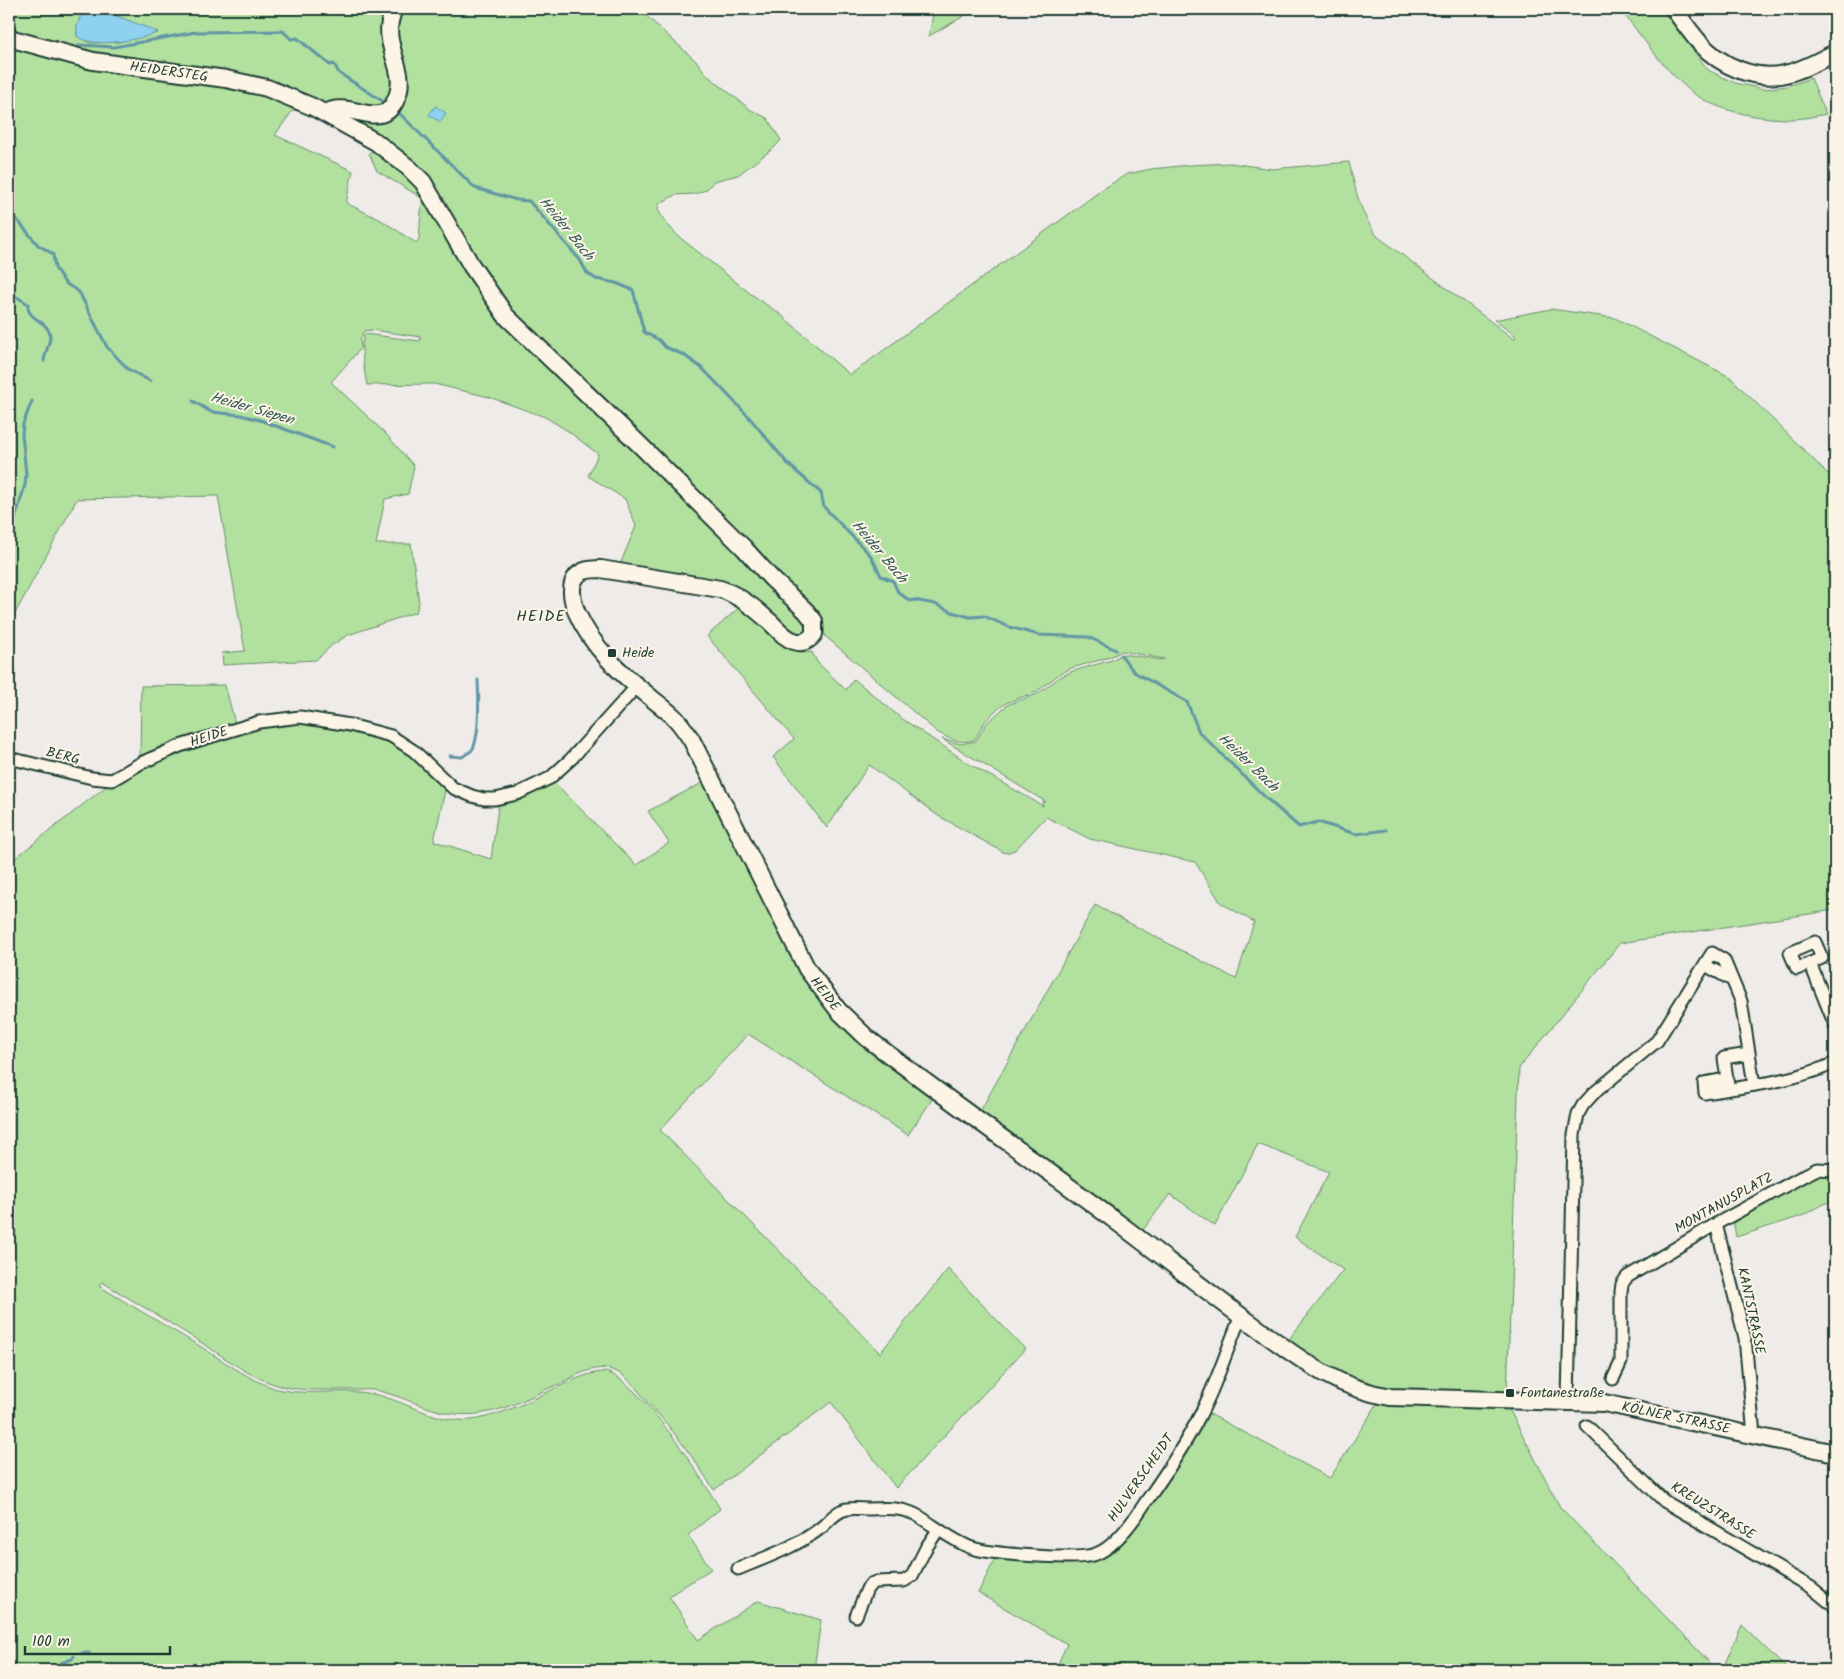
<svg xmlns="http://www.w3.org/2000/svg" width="1844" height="1679" font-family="Kalam,sans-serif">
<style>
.green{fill:#b1e09f;stroke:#688e6a}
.water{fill:#8fd1f1;stroke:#6296a5}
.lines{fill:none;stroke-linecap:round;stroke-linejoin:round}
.stream{stroke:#6296a5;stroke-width:3}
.street-casing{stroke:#1f3d34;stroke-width:15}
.secondary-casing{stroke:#1f3d34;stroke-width:20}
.street{stroke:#fcf5e5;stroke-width:11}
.secondary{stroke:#fcf5e5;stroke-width:16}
.poi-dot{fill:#1f3d34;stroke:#fcf5e5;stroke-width:2}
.labels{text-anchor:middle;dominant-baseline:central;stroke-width:4;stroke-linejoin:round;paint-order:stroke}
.street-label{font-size:14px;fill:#1f3d34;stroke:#fcf5e5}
.poi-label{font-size:14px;fill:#1f3d34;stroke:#fcf5e5;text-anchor:start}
.water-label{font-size:15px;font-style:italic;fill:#355b5a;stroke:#fcf5e5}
.quarter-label{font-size:16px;letter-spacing:1px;fill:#1f3d34;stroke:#fcf5e5}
</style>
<rect width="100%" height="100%" fill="#efebe8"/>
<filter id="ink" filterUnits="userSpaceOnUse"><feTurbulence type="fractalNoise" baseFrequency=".02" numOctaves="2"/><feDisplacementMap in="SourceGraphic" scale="10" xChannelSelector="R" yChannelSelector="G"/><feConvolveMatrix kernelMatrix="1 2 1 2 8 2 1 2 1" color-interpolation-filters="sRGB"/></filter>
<g filter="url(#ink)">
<!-- green -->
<g class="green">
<polygon points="9,9 83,9 77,26 77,36 90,43 119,42 158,33 99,9 392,9 396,74 387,109 332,105 268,83 85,56 9,32"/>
<path d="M394,9H639L698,63L707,75L751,110L767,118L781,140L775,147L738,175L714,181L706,190L695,194L675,195L659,204L658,210L667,224L678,236L751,294L780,314L850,375L1103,189L1127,174L1151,169L1190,165L1230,163L1272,169L1349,162C1356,191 1359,211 1377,236L1514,339L1516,336L1494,320L1551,309L1615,318L1730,377L1835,481V910L1620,943L1519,1068L1507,1395L1392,1391L1340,1376L1286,1343L1343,1270L1295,1237L1329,1172L1258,1144L1215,1226L1170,1194L1140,1234L978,1115L1095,905L1236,979L1254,922L1221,903L1195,862L1090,839L1046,817L1015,850L1005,853L937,815L869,765L827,828L773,757L794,739L707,636L742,605L793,648L804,653L812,652L817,662L846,690L854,679L901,718L971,765L1043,806L1042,802H1046L942,739L961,744L976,741L986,724L1007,705L1037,694L1060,677L1073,671L1112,660L1123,654L1162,660L1164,659L1122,651L1110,657L1072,668L1058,675L1036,692L1006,703L994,712L984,723L975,739C961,745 949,739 937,732L825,636L824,625L820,615L803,613L808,628L802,634H796L751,600L632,569L621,562L636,526L625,499L588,476L598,454L568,431L545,417L489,397L434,384L367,385C365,372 358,345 365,334L420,341L421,337L372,330L364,331L360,340L361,348L331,382L384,432L414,466L408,494L385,499L376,544H411L419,602L416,612L348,635L332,645L316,660L223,665L222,653L245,651L218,496L77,499L11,621H9V45L246,87L319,114L293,110L275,135L353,171L346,203L381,220L416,243L419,239L422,198L377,171L369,153L381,147L326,113L369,115L393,105Z"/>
<polygon points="934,9 976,9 929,36"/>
<path d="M1620,9H1662L1708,70L1735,83L1764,89L1787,86L1811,78L1826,114C1815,116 1803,119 1792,119C1758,119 1712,111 1687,88C1661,66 1641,35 1620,9Z"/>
<polygon points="225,685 235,723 140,762 141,686"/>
<path d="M287,719L389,737L446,786L434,841L491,859L499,800L551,779L636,865L669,843L648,811L708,780L798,961L935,1095L908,1135L748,1034L660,1130L880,1353L948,1269L1025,1349L896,1488L831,1402L714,1490C694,1459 674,1430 648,1403C636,1389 628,1374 609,1369C590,1365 569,1380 552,1387C532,1396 510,1408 489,1412C445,1422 419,1401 379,1391C373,1389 364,1390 357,1390C333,1389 308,1392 285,1387C255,1381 227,1359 202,1343C169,1322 135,1302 102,1282L99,1286C133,1307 168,1327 203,1348C223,1361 259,1386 282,1390C312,1396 344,1388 373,1394C406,1401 436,1423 471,1420C487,1418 503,1412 518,1406C537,1399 591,1366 609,1373C643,1386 701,1476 720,1509L688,1535L711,1569L669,1596L698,1640L758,1601L821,1620L814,1670H9V863L109,784L180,748Z"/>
<polygon points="1827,1175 1835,1177 1835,1200 1830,1201 1802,1216 1736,1237 1733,1220 1814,1177"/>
<polygon points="1379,1401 1507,1405 1560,1507 1717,1670 1055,1670 1067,1644 978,1593 996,1557 1101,1557 1206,1412 1330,1478"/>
<polygon points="1742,1625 1788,1670 1722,1670"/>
</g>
<!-- water -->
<g class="water">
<path d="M83,9H99L158,32C142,40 90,49 77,36V26Z"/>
<polygon points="435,106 446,113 440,122 429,115"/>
</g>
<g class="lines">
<!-- stream -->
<g class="stream">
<polyline points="79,45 114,47 196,32 283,31 291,39 297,38 330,65 334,64 339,73 387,104"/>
<polyline points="396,110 475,188 517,200 529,201 580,260 587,273 596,279 616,283 633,290 644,332 659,340 665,347 684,355 703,369 748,416 788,464 821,493 824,507 871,556 881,576 893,581 898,592 910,601 914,600 935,604 952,612 970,617 984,616 1009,627 1039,635 1088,637 1116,650"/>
<polyline points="9,210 38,245 53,254 55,268 65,283 79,292 107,347 128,369 150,381"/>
<path d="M9,292L28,304C26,321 51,320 50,338C49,345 45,353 44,361"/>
<polyline points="193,401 211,412 241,415 260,420 333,447"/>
<polyline points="9,540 25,485 26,474 22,434 23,424 32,401"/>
<polyline points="1121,655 1134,672 1187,702 1199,732 1266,798 1299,827 1318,822 1356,834 1386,830"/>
<path d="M450,756L462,757C465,755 470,752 472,750C480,738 479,695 478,680"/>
<polyline points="82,1653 89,1653"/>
<polyline points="9,1665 15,1670"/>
<polyline points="46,1670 58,1668 61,1663 72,1659 74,1656"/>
<polyline points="421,1670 424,1667 434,1670"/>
</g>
<!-- street casing -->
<g class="street-casing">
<g id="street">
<polyline points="9,758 92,778 112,780 141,763 180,746 259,722 300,717 350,725 391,736 414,751 453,788 472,796 484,799 495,799 517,794 550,778 571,759 637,686"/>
<polygon points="1815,942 1822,958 1797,969 1790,953"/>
<polyline points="1810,963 1835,1025"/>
<polyline points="1705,965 1732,980"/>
<polyline points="1727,1079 1724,1058 1749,1054"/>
<path d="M1729,1089L1727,1079L1704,1083L1705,1093C1749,1086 1795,1081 1835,1063"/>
<polyline points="1716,1224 1745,1338 1754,1435"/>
<polyline points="1613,1379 1621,1362 1621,1292 1622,1284 1627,1277 1716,1224 1805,1175 1817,1169 1835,1170"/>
<polyline points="1568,1400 1573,1182 1574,1135 1578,1114 1583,1105 1594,1093 1657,1041 1712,953 1724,960 1741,1001 1754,1085"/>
<polyline points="1587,1426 1664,1501 1812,1588 1835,1607"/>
<path d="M738,1569C767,1557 798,1546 822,1527C830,1520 836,1511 847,1509C854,1508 862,1509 869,1509C887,1508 904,1507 920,1517C937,1528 953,1541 972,1548C991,1554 1078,1561 1096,1554C1115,1547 1134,1520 1145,1503C1167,1472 1188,1441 1204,1407C1219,1377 1228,1346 1241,1316"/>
<polyline points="856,1616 867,1589 871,1584 876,1582 904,1581 912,1576 926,1548 938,1530"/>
</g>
</g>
<!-- secondary casing -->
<g class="secondary-casing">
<g id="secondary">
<path d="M1674,9C1682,20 1690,32 1699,42C1721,67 1757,82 1789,73C1805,69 1820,60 1835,53"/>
<path d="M9,38L93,61L226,79L267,88L313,107L376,142L409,168L423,182L471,265L506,316L639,444L744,548L771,578L806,611L814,621V634C809,641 802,644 794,641C784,638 777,628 769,621C755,608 739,595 720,589L601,569C589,569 577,570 573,583C570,593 573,603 577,613C592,647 620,673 649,696C657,703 667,710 675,718C681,724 686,732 691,739L807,969L838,1010L867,1038C949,1101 1034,1160 1117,1222C1161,1255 1204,1289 1249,1322C1295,1355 1333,1388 1391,1397L1604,1403L1835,1453"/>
<path d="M326,113C350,98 385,136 398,94C407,66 378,43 394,9"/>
</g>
</g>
<!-- street -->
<use href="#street" class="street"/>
<!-- secondary -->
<use href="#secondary" class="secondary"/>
</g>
</g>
<!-- markers -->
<g class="poi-dot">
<rect x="607" y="648" width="10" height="10" rx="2.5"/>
<rect x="1505" y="1388" width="10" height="10" rx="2.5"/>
</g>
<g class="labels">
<!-- street labels -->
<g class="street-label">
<text transform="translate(169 72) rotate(8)">HEIDERSTEG</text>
<text transform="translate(209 737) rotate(-18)">HEIDE</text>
<text transform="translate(63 756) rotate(14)">BERG</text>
<text transform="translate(825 994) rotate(52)">HEIDE</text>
<text transform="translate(1724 1203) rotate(-29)">MONTANUSPLATZ</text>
<text transform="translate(1751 1311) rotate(78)">KANTSTRASSE</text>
<text transform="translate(1676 1418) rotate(12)">KÖLNER STRASSE</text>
<text transform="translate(1141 1478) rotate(-55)">HULVERSCHEIDT</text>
<text transform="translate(1713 1511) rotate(32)">KREUZSTRASSE</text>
</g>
<!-- poi labels -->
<g class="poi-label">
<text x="622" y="653">Heide</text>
<text x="1520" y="1393">Fontanestraße</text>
</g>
<!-- water labels -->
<g class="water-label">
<text transform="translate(566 229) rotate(51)">Heider Bach</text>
<text transform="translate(252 409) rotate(16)">Heider Siepen</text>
<text transform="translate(879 552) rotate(50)">Heider Bach</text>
<text transform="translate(1248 763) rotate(44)">Heider Bach</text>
</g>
<!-- quarter labels -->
<g class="quarter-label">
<text x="541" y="616">HEIDE</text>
</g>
</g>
<!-- margin -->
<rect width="1844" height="1679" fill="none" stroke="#fcf5e5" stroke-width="30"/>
<rect x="15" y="15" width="1814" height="1649" fill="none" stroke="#1f3d34" stroke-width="2" filter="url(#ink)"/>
<!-- scale -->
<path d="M25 1646v8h145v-8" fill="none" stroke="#1f3d34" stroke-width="2.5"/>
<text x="32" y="1646" font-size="15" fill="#1f3d34" stroke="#fcf5e5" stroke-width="4" paint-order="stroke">100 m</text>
</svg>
